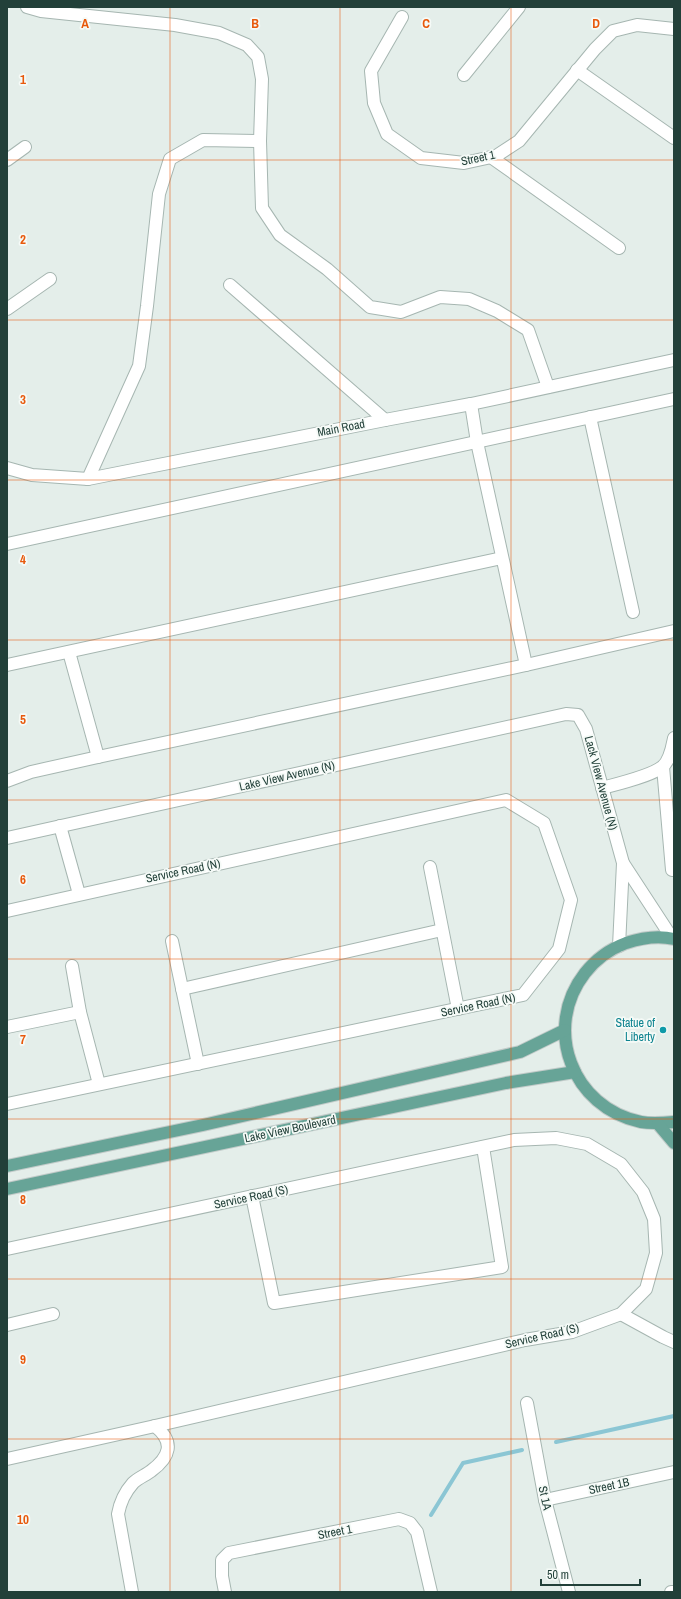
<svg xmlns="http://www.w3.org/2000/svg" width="681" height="1599" font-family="'Archivo Narrow',sans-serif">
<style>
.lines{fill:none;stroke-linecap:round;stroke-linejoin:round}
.stream{stroke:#8bc6d4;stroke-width:4}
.minor-casing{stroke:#a6b6b1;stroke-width:14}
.major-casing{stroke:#c1cac8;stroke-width:14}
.minor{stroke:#fff;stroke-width:12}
.major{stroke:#67a497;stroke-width:12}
.grid{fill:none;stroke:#e8590c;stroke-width:1;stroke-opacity:0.55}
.culture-dot{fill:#0f9aa8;stroke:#f5faf7;stroke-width:1.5}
.labels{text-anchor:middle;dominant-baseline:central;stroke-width:3.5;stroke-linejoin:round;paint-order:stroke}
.street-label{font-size:12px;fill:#224039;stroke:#f5faf7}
.culture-label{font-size:12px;fill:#0d838f;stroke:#f5faf7;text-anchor:end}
.grid-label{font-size:13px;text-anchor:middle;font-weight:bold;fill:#e8590c;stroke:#f5faf7;stroke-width:3.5;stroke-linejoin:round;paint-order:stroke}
</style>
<rect width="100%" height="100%" fill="#e4eeea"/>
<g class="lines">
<!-- stream -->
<g class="stream">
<polyline points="556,1442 674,1416"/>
<polyline points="431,1515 463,1463 522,1450"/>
</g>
<!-- minor casing -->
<g class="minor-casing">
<g id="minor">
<polyline points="27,7 41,11 175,25 219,33 247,45 258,57 262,79 260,141 262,208 280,235 327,269 370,307 401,312 440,297 469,299 497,311 528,330 548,387"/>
<polyline points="402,17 371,71 374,103 387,134 421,158 464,163 496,156 519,141 595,49 613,31 637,25 674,29"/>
<polyline points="577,70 674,138"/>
<polyline points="464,75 519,7"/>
<polyline points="491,157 619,248"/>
<polyline points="7,160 25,147"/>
<polyline points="230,285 385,420"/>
<polyline points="7,309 50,279"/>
<polyline points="471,404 477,442 526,665"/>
<polyline points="590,417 633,612"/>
<polyline points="7,468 32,475 88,479 385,420 471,404 674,360"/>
<polyline points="88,479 139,366 147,306 159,194 170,159 203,140 260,141"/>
<polyline points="7,544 674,399"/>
<polyline points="69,652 98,757"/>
<polyline points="7,665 502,558"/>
<polyline points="663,767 672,870"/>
<polyline points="7,781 31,772 98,757 526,665 674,631"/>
<path d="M602,788C617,784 651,776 662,767C670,761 672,748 674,738"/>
<polyline points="60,826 79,894"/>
<polyline points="7,838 566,714 578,715 586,729 623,863 672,938"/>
<polyline points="430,867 458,1009"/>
<polyline points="7,911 506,800 544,823 571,900 559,949 523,995 7,1104"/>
<polyline points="172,941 198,1064"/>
<polyline points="619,946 623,863"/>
<polyline points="72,966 80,1012 99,1084"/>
<polyline points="182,989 442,930"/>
<polyline points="7,1027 80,1012"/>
<polyline points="252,1196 274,1303 502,1267 483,1147"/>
<polyline points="7,1249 514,1140 556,1138 587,1144 621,1164 643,1192 654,1219 656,1253 646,1289 621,1314 572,1332 525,1340 155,1426 7,1459"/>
<polyline points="621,1314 663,1337 674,1342"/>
<polyline points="7,1325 53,1314"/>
<polyline points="527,1403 545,1500 569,1592"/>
<polyline points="545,1500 674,1472"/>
<path d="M132,1592L118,1514C120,1503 125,1492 133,1483C138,1478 146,1475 151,1471C170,1457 175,1442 155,1426"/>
<polyline points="225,1592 222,1576 222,1560 229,1553 399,1519 410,1523 417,1532 431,1592"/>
<polyline points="671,1592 674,1592"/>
</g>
</g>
<!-- major casing -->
<g class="major-casing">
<g id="major">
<path d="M674,939C658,935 641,938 626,943C610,949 596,959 585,973C542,1028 572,1108 641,1122C652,1124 663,1123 674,1122"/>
<polyline points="658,1124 674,1143"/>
<polyline points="7,1166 203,1125 520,1052 565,1030"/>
<polyline points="7,1189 506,1083 575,1072"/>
</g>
</g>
<!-- minor -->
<use href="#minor" class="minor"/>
<!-- major -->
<use href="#major" class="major"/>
</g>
<!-- grid -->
<path class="grid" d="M170,7V1592M340,7V1592M511,7V1592M7,160H674M7,320H674M7,480H674M7,640H674M7,800H674M7,959H674M7,1119H674M7,1279H674M7,1439H674"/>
<!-- markers -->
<circle class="culture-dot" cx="663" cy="1030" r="4"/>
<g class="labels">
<!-- street labels -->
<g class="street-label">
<text transform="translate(478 158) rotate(-12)">Street 1</text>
<text transform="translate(341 428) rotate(-11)">Main Road</text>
<text transform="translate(287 776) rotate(-13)">Lake View Avenue (N)</text>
<text transform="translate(601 783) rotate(75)">Lack View Avenue (N)</text>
<text transform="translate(183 871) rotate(-12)">Service Road (N)</text>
<text transform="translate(478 1005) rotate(-12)">Service Road (N)</text>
<text transform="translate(290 1129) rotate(-12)">Lake View Boulevard</text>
<text transform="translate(251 1197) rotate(-12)">Service Road (S)</text>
<text transform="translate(542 1336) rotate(-13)">Service Road (S)</text>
<text transform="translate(609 1486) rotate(-12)">Street 1B</text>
<text transform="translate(545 1498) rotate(78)">St 1A</text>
<text transform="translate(335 1532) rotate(-11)">Street 1</text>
</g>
<!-- culture labels -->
<g class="culture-label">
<text x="655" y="1023">Statue of<tspan x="655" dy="14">Liberty</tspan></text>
</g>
</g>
<g class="grid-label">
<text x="85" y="28">A</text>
<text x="255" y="28">B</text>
<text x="426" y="28">C</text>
<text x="596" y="28">D</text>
<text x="23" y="84">1</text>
<text x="23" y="244">2</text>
<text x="23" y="404">3</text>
<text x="23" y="564">4</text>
<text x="23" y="724">5</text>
<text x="23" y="884">6</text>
<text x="23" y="1044">7</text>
<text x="23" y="1204">8</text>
<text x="23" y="1364">9</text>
<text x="23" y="1524">10</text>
</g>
<!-- border -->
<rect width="681" height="1599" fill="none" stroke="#224039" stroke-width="16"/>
<!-- scale -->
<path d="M541 1579v6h99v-6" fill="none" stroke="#224039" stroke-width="2"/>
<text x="547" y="1579" font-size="12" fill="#224039" stroke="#f5faf7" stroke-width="3" paint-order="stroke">50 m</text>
</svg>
